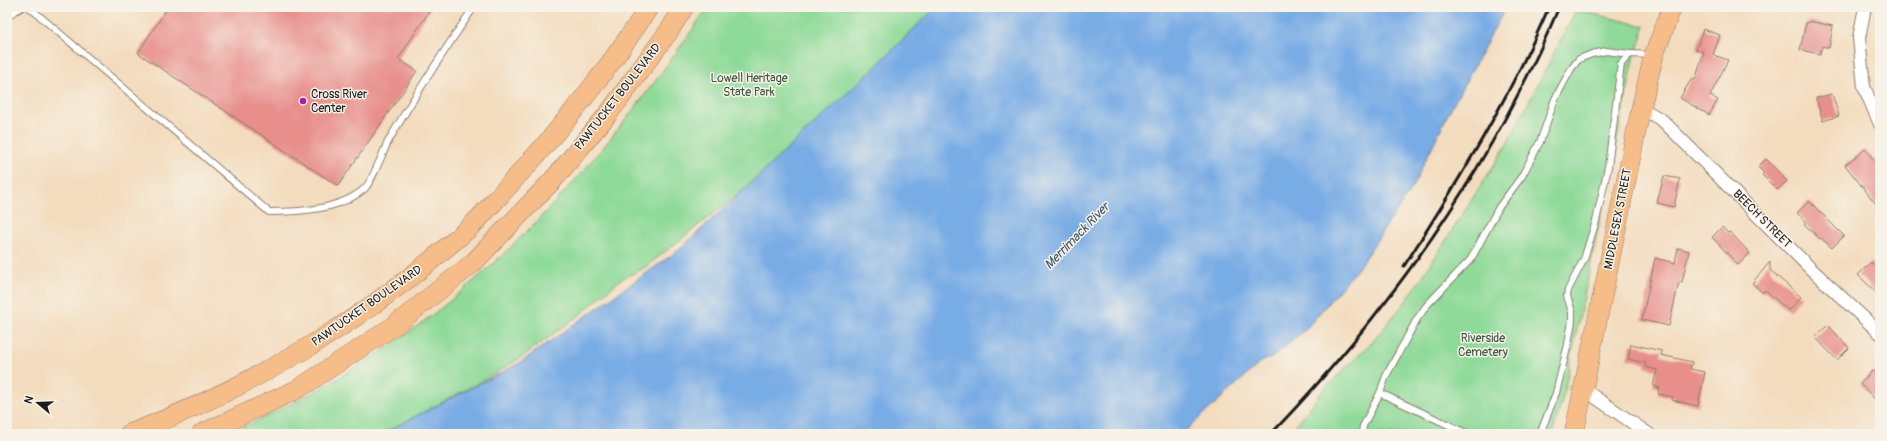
<svg xmlns="http://www.w3.org/2000/svg" width="1887" height="441" font-family="Pangolin,sans-serif">
<style>
.green{fill:#8eda98;stroke:#557b5a}
.water{fill:#78ace5;stroke:#4a6480}
.building{fill:#e88f8c}
.lines{fill:none;stroke-linecap:round;stroke-linejoin:round}
.lane-casing{stroke:#887c6c;stroke-width:8}
.street-casing{stroke:#887c6c;stroke-width:14}
.primary-casing{stroke:#887c6c;stroke-width:20}
.lane{stroke:#fff;stroke-width:6}
.street{stroke:#fff;stroke-width:12}
.primary{stroke:#f7bd88;stroke-width:19}
.rail{stroke:#1c1c1c;stroke-width:3}
.poi-dot{fill:#b5179e;stroke:#f7f3e8;stroke-width:1.5}
.labels{text-anchor:middle;dominant-baseline:central;stroke-width:3;stroke-linejoin:round;paint-order:stroke}
.park-label{font-size:12px;fill:#3e5541;stroke:#f7f3e8}
.poi-label{font-size:12px;fill:#1c1c1c;stroke:#f7f3e8;text-anchor:start}
.street-label{font-size:12px;fill:#1c1c1c;stroke:#f7f3e8}
.water-label{font-size:13px;font-style:italic;fill:#41566c;stroke:#f7f3e8}
</style>
<rect width="100%" height="100%" fill="#f7f3e8"/>
<filter id="ink" filterUnits="userSpaceOnUse"><feTurbulence type="fractalNoise" baseFrequency=".025" numOctaves="2"/><feDisplacementMap in="SourceGraphic" scale="8" xChannelSelector="R" yChannelSelector="G"/><feConvolveMatrix kernelMatrix="1 2 1 2 8 2 1 2 1" color-interpolation-filters="sRGB"/></filter>
<filter id="wash" filterUnits="userSpaceOnUse"><feTurbulence type="fractalNoise" baseFrequency=".012" numOctaves="4" result="noise"/><feDisplacementMap in="SourceGraphic" scale="16" xChannelSelector="R" yChannelSelector="G"/><feGaussianBlur stdDeviation="0.9" result="paint"/><feColorMatrix in="noise" values="0 0 0 0 0 0 0 0 0 0 0 0 0 0 0 0 0 1.4 0 .05"/><feComposite in="paint" operator="in"/></filter>
<g filter="url(#wash)">
<rect width="100%" height="100%" fill="#f3dcbd"/>
<!-- green -->
<g class="green">
<path d="M708,7H941L768,168L728,202L644,268L621,279L582,313L522,357L484,380L382,434H230C289,406 347,376 401,338C525,251 623,132 708,7Z"/>
<polygon points="1576,10 1645,26 1634,59 1561,405 1552,434 1300,434 1292,430 1325,388 1373,341 1406,301 1427,270 1506,146"/>
</g>
<!-- water -->
<polygon class="water" points="936,7 1506,7 1447,116 1411,190 1358,268 1305,330 1273,357 1261,362 1182,434 381,434 518,364 679,250 871,71"/>
<g id="blocks">
<!-- building -->
<g class="building">
<polygon points="168,7 432,7 398,59 417,71 338,186 138,53"/>
<polygon points="1809,21 1833,26 1829,48 1822,46 1820,54 1800,50 1806,23 1808,23"/>
<polygon points="1703,29 1720,35 1713,55 1728,60 1710,96 1718,100 1709,115 1680,98 1692,78 1695,80 1704,52 1696,50"/>
<polygon points="1832,94 1839,116 1823,121 1816,98"/>
<polygon points="1865,149 1880,167 1880,209 1845,165"/>
<polygon points="1766,159 1787,181 1777,190 1762,175 1764,173 1758,167"/>
<polygon points="1664,176 1680,179 1674,207 1657,203"/>
<polygon points="1809,201 1844,236 1832,248 1821,238 1820,239 1804,224 1806,221 1797,213"/>
<polygon points="1722,227 1728,233 1730,232 1750,253 1738,265 1712,237"/>
<polygon points="1678,248 1689,251 1682,282 1679,282 1669,326 1642,320 1655,258 1675,263"/>
<polygon points="1770,262 1770,270 1801,297 1789,311 1765,290 1763,293 1752,283"/>
<polygon points="1871,262 1880,270 1880,296 1858,275"/>
<polygon points="1828,325 1849,348 1837,360 1815,337"/>
<polygon points="1631,344 1662,351 1661,355 1692,362 1690,369 1705,372 1698,406 1672,400 1673,397 1658,394 1660,388 1653,386 1657,370 1645,367 1646,363 1628,359"/>
<polygon points="1872,371 1880,378 1880,404 1860,384"/>
</g>
</g>
</g>
<g filter="url(#ink)">
<use href="#blocks" fill-opacity="0" stroke="#887c6c" stroke-width="1"/>
<g class="lines">
<!-- lane casing -->
<g class="lane-casing">
<g id="lane">
<path d="M29,7L269,212C299,212 340,210 364,189C372,183 383,151 389,140C415,95 444,51 474,7"/>
<polyline points="7,16 22,7"/>
<polyline points="1380,393 1386,376 1417,319 1427,305 1471,259 1499,207 1522,176 1540,142 1555,99 1571,69 1579,59 1592,54 1606,51 1630,54"/>
<polyline points="1362,434 1363,426 1380,393 1468,434"/>
<polyline points="1540,434 1556,393 1568,344 1572,321 1572,312 1567,296 1568,290 1584,259 1596,221 1608,167 1621,64 1630,54 1652,55"/>
</g>
</g>
<!-- street casing -->
<g class="street-casing">
<g id="street">
<polyline points="1865,7 1859,38 1864,87 1880,124"/>
<polyline points="1641,108 1662,120 1811,269 1880,333"/>
<polyline points="1583,389 1649,434"/>
</g>
</g>
<!-- primary casing -->
<g class="primary-casing">
<g id="primary">
<path d="M129,434C257,385 367,319 469,228C484,214 497,198 511,183C562,128 608,70 649,7"/>
<polyline points="201,434 298,389 394,326 473,263 553,180 608,114 669,31 684,7"/>
<polyline points="1574,434 1641,108 1654,55 1672,7"/>
</g>
</g>
<!-- lane -->
<use href="#lane" class="lane"/>
<!-- street -->
<use href="#street" class="street"/>
<!-- primary -->
<use href="#primary" class="primary"/>
<!-- rail -->
<g class="rail">
<path d="M1404,266C1458,182 1509,99 1549,7"/>
<path d="M1271,434C1390,310 1492,166 1559,7"/>
</g>
</g>
</g>
<!-- markers -->
<circle class="poi-dot" cx="303" cy="101" r="4"/>
<g class="labels">
<!-- park labels -->
<g class="park-label">
<text x="749" y="78">Lowell Heritage<tspan x="749" dy="14">State Park</tspan></text>
<text x="1483" y="338">Riverside<tspan x="1483" dy="14">Cemetery</tspan></text>
</g>
<!-- poi labels -->
<g class="poi-label">
<text x="311" y="94">Cross River<tspan x="311" dy="14">Center</tspan></text>
</g>
<!-- street labels -->
<g class="street-label">
<text transform="translate(618 97) rotate(-52)">PAWTUCKET BOULEVARD</text>
<text transform="translate(1618 219) rotate(-79)">MIDDLESEX STREET</text>
<text transform="translate(1762 219) rotate(45)">BEECH STREET</text>
<text transform="translate(367 306) rotate(-35)">PAWTUCKET BOULEVARD</text>
</g>
<!-- water labels -->
<g class="water-label">
<text transform="translate(1077 236) rotate(-46)">Merrimack River</text>
</g>
</g>
<!-- margin -->
<rect width="1887" height="441" fill="none" stroke="#f7f3e8" stroke-width="24"/>
<!-- north arrow -->
<g transform="translate(38 403) rotate(289)" stroke="#f7f3e8" stroke-width="3" paint-order="stroke">
<path d="M0-3L7 15L0 10L-7 15Z" fill="#1c1c1c"/>
<text y="-6" font-size="11" font-weight="bold" text-anchor="middle" fill="#1c1c1c">N</text>
</g>
</svg>
